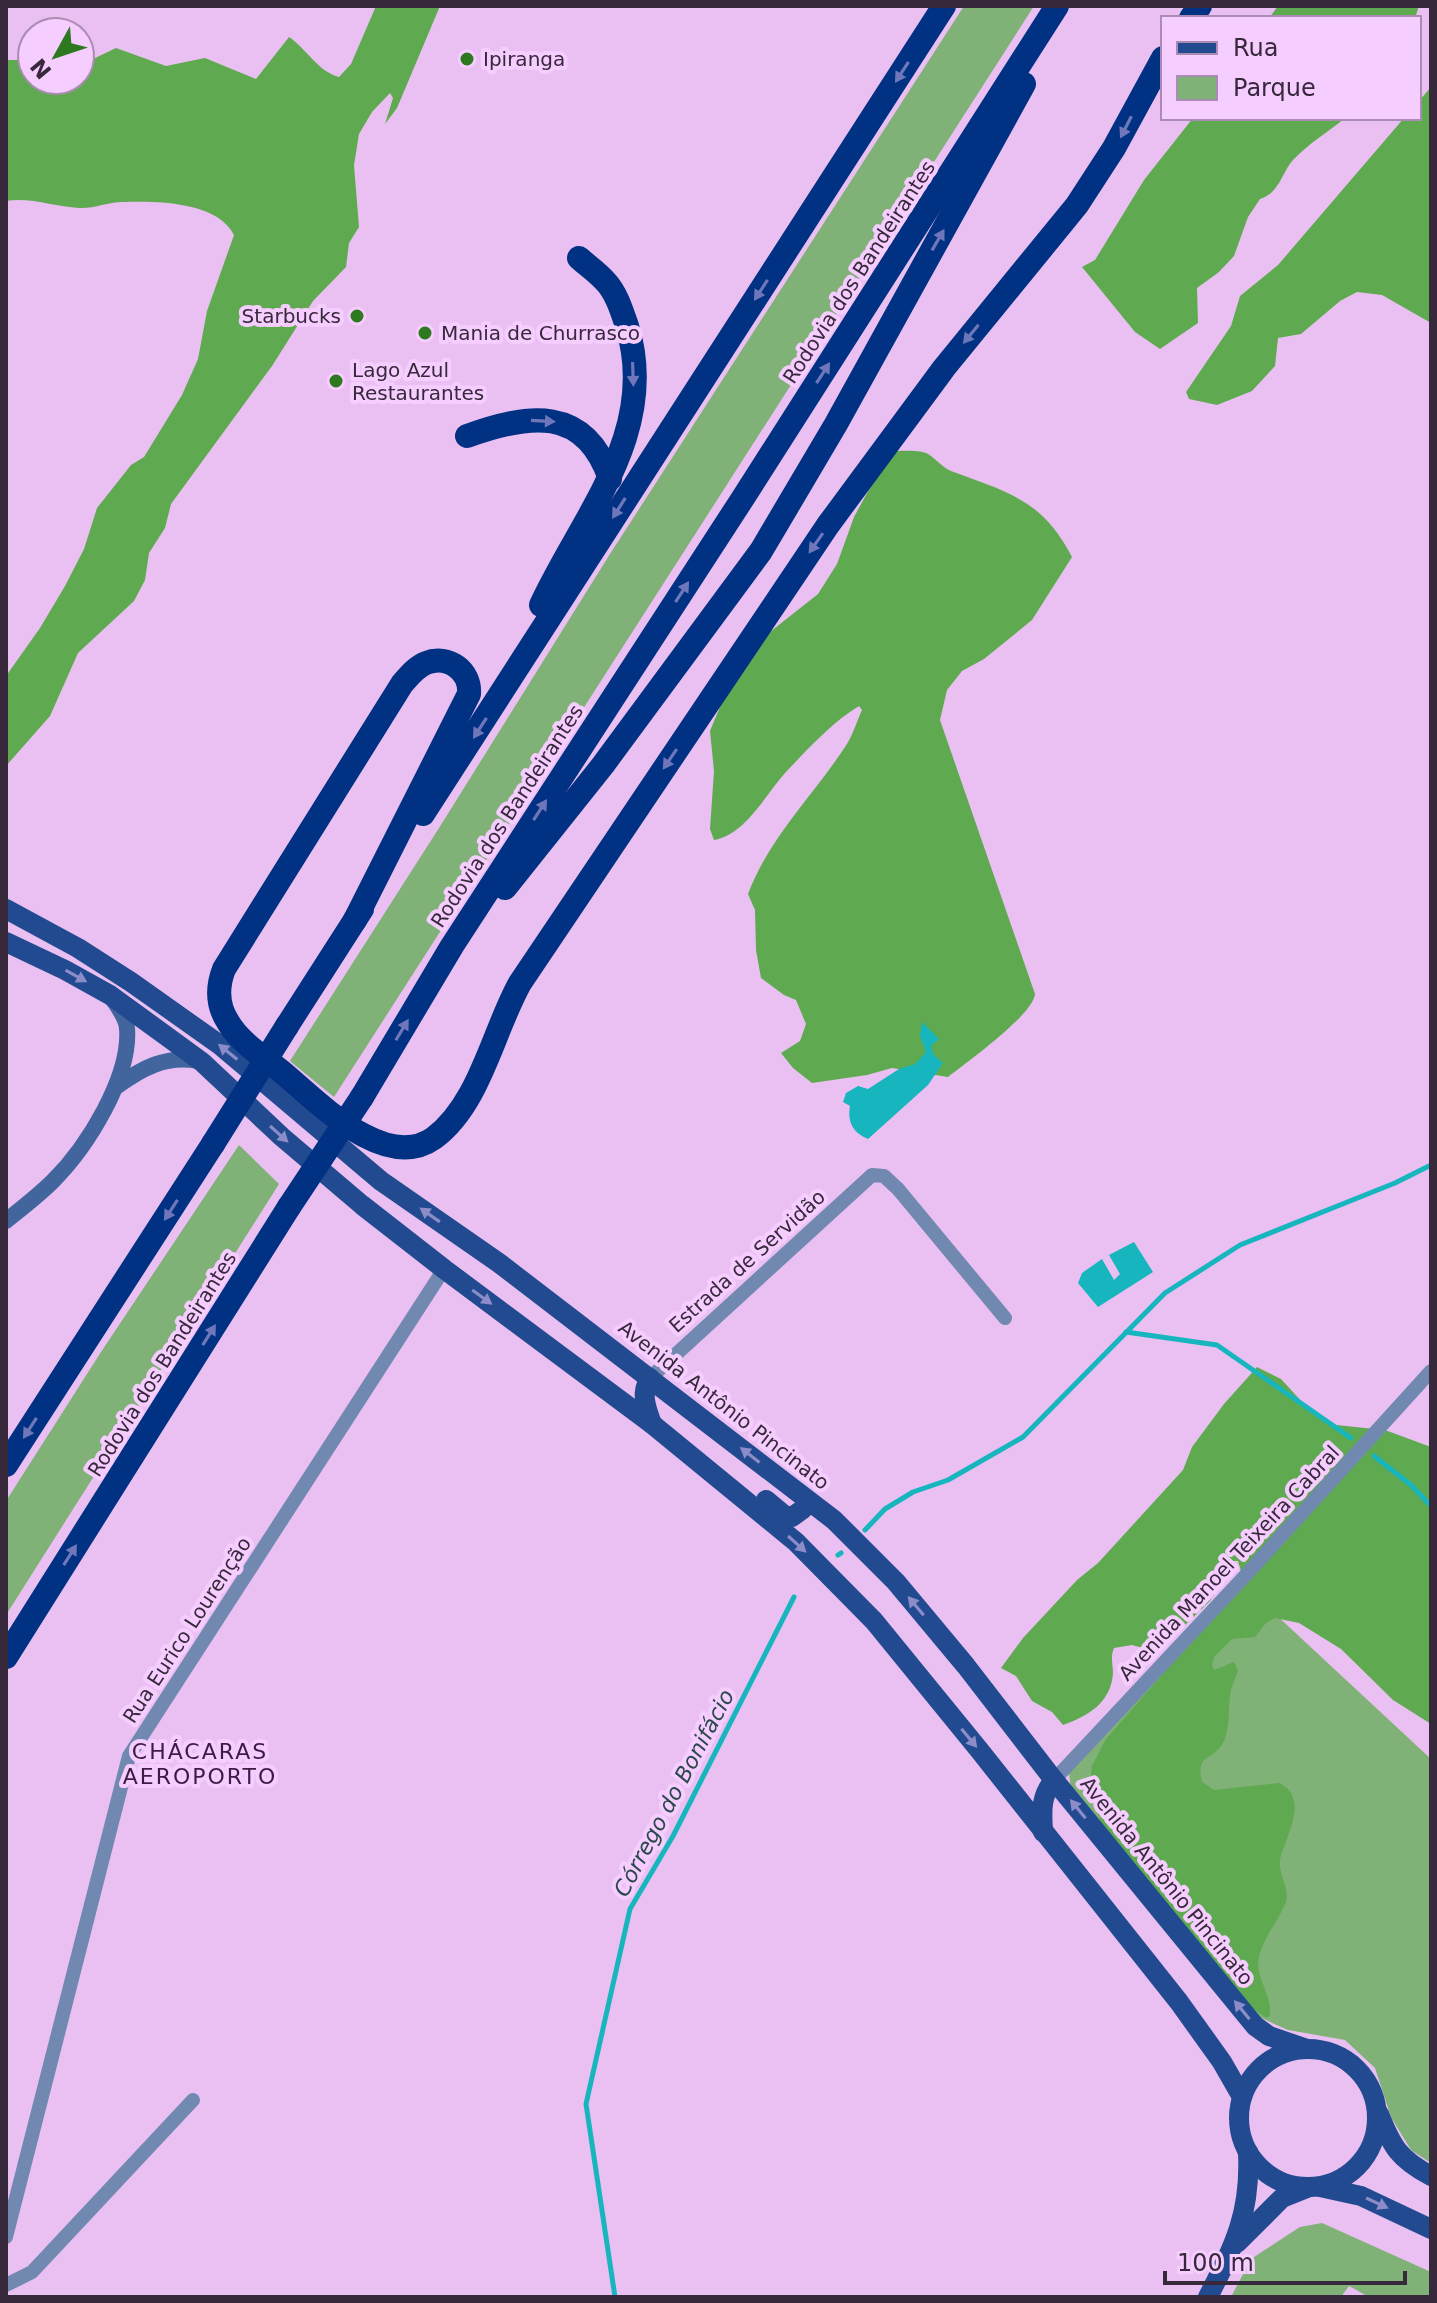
<svg xmlns="http://www.w3.org/2000/svg" width="1437" height="2303" font-family="'DejaVu Sans',sans-serif">
<style>
.green{fill:#80b177}
.forest{fill:#5faa50}
.water{fill:#17b5bd}
.lines{fill:none;stroke-linecap:round;stroke-linejoin:round}
.stream{stroke:#17b5bd;stroke-width:5}
.street{stroke:#7189b0;stroke-width:14}
.secondary{stroke:#43659e;stroke-width:16}
.primary{stroke:#224a90;stroke-width:20}
.highway{stroke:#003182;stroke-width:24}
.highway-bridge{stroke:#003182;stroke-width:24}
.oneway{fill:#6f77ba}
.oneway2{fill:#8c8cc8}
.poi-dot{fill:#2e791f;stroke:#f6cdff;stroke-width:3}
.labels{text-anchor:middle;dominant-baseline:central;stroke-width:8;stroke-linejoin:round;paint-order:stroke}
.poi-label{font-size:20px;fill:#38283b;stroke:#f6cdff;text-anchor:start}
.street-label{font-size:20px;fill:#38283b;stroke:#f6cdff}
.neighbourhood-label{font-size:22px;letter-spacing:2px;fill:#3d1c43;stroke:#f6cdff}
.water-label{font-size:22px;font-style:italic;fill:#2b484a;stroke:#f6cdff}
</style>
<rect width="100%" height="100%" fill="#e9c0f1"/>
<!-- green -->
<g class="green">
<polygon points="964,6 1034,6 334,1097 290,1061 439,828 610,554"/>
<polygon points="239,1145 279,1184 6,1615 6,1501 101,1352"/>
<polygon points="1243,1584 1431,1759 1431,2163 1411,2150 1391,2117 1375,2068 1345,2040 1288,2030 1248,2012 1071,1791 1069,1773"/>
<polygon points="1322,2223 1431,2272 1431,2297 1369,2297 1349,2286 1341,2297 1231,2297 1251,2259 1300,2227"/>
</g>
<!-- forest -->
<g class="forest">
<path d="M376,6H440L397,108L385,124L393,98L390,93L372,112L359,134L354,165L359,227L349,243L346,267L313,301L272,366L171,504L165,528L149,553L145,580L134,601L78,653L50,716L6,766V676L40,628L65,586L84,549L97,508L131,465L144,457L182,395L198,359L207,311L234,235C217,201 156,201 122,202C108,202 93,209 79,208C55,207 31,197 6,201V60H32V80H80V58H95L116,48L166,66L205,58L256,79L289,37C307,49 317,71 339,77L351,64Z"/>
<polygon points="1278,6 1419,6 1415,18 1269,18"/>
<polygon points="1431,87 1431,323 1382,295 1357,292 1340,301 1301,334 1278,338 1275,366 1252,391 1217,405 1189,399 1186,392 1231,326 1240,296 1278,265 1404,118 1419,118 1419,101"/>
<path d="M1193,118H1345C1328,132 1308,144 1293,160C1282,172 1279,194 1260,199L1248,217L1234,256L1219,272L1197,288L1198,323L1160,349L1135,332L1082,267L1095,260L1144,180Z"/>
<path d="M895,451C904,451 917,450 926,453C935,457 941,467 951,471C1007,492 1042,499 1072,557L1032,620L984,659L962,671L947,690L940,720L1035,994C1033,1015 967,1062 948,1077L892,1068L867,1075L812,1083L793,1068L781,1053L800,1041L806,1024L796,1000L784,995L761,978L756,950L755,910L748,894C770,836 814,795 847,744C853,734 857,721 862,710L859,706C832,722 807,750 785,773C765,795 746,834 714,840L710,829L714,771L710,731L742,654L818,594L837,564L854,517L878,473Z"/>
<path d="M1257,1367L1281,1379L1314,1415L1336,1425L1385,1430L1431,1447V1724L1393,1700L1341,1649L1299,1623L1275,1618L1266,1623L1255,1637L1232,1639L1214,1657L1212,1665L1214,1670L1234,1662L1238,1671C1235,1679 1231,1687 1230,1696C1228,1710 1230,1728 1224,1741C1214,1762 1195,1752 1202,1782L1214,1790L1279,1783C1311,1798 1285,1837 1280,1860C1278,1874 1290,1889 1286,1902C1279,1920 1263,1938 1259,1957C1254,1978 1275,1998 1269,2017H1265L1240,2000L1101,1823L1090,1786L1092,1766L1106,1739L1234,1592L1242,1575L1238,1561H1230L1223,1580L1210,1601L1162,1647L1150,1650L1132,1645L1114,1648C1110,1657 1113,1664 1113,1673C1111,1703 1088,1716 1063,1725L1052,1712L1032,1701L1016,1676L1001,1668L1023,1638L1077,1580L1098,1563L1183,1470L1192,1447L1224,1404Z"/>
</g>
<!-- water -->
<g class="water">
<path d="M922,1022L939,1039L931,1046L934,1055L943,1063L928,1085L868,1139C853,1133 847,1122 850,1106L843,1102L846,1093L858,1086L868,1089L899,1069L915,1064L926,1052L920,1036Z"/>
<polygon points="1134,1242 1153,1272 1098,1307 1078,1283 1082,1273 1102,1259 1114,1280 1120,1274 1109,1255"/>
</g>
<g class="lines">
<!-- stream -->
<g class="stream">
<polyline points="1126,1332 1217,1345 1351,1438"/>
<polyline points="1374,1456 1411,1485 1431,1506"/>
<polyline points="865,1530 885,1509 913,1492 948,1480 1023,1437 1165,1293 1240,1245 1395,1183 1431,1165"/>
<polyline points="838,1555 841,1553"/>
<polyline points="615,2297 586,2104 630,1909 673,1836 794,1597"/>
</g>
<!-- street -->
<g class="street">
<polyline points="650,1378 872,1175 884,1176 898,1189 1005,1318"/>
<polyline points="1054,1780 1244,1577 1431,1371"/>
<polyline points="6,2237 129,1756 444,1269"/>
<polyline points="6,2285 32,2272 193,2100"/>
</g>
<!-- secondary -->
<g class="secondary">
<path d="M116,1087C142,1068 166,1055 198,1061"/>
<path d="M6,1221C22,1208 39,1195 53,1181C87,1147 131,1077 127,1028C126,1018 119,1009 114,1001"/>
</g>
<!-- primary -->
<g class="primary">
<polyline points="6,909 78,948 131,982 220,1045 381,1181 499,1263 834,1520 896,1582 966,1666 1054,1780 1255,2026 1269,2036 1307,2049"/>
<polyline points="6,942 65,970 110,995 202,1062 282,1137 362,1205 444,1269 652,1424 796,1542 874,1621 980,1751 1179,2002 1222,2062 1242,2097"/>
<path d="M650,1378C640,1393 646,1407 652,1424"/>
<polyline points="766,1500 784,1515 792,1517 803,1509 807,1500"/>
<path d="M1043,1832C1042,1811 1040,1797 1054,1780"/>
<circle cx="1308" cy="2118" r="69"/>
<path d="M1379,2114C1392,2147 1399,2159 1431,2176"/>
<polyline points="1320,2187 1361,2196 1431,2229"/>
<polyline points="1237,2243 1282,2198 1307,2188"/>
<path d="M1208,2297C1235,2244 1251,2213 1248,2152"/>
</g>
<!-- highway -->
<g class="highway">
<polyline points="1191,18 1200,6"/>
<path d="M467,436C528,414 585,405 610,479"/>
<path d="M541,605C582,516 660,432 627,326C622,312 617,294 606,282C598,273 588,266 579,258"/>
<polyline points="423,814 944,6"/>
<polyline points="505,888 603,765 761,551 836,424 1024,84"/>
<path d="M355,920L469,694C471,671 448,654 426,663C416,667 409,676 402,684L224,969C217,987 217,1005 228,1022C240,1043 264,1057 282,1072C317,1101 385,1173 434,1138C480,1104 493,1031 520,983L828,525L944,368L1077,205L1114,148L1163,58"/>
<polyline points="287,1026 362,909"/>
<polyline points="362,1097 452,946 743,498 1057,6"/>
<polyline points="6,1465 213,1144"/>
<polyline points="6,1657 289,1207"/>
</g>
<!-- highway-bridge -->
<g class="highway-bridge">
<polyline points="213,1144 287,1026"/>
<polyline points="289,1207 362,1097"/>
</g>
</g>
<!-- one-way arrows -->
<defs><path id="oneway-solid" d="M-6-.8H1V-3.2L6.5 0L1 3.2V.8H-6Z" transform="scale(2)"/></defs>
<g class="oneway">
<use href="#oneway-solid" transform="translate(902 72) rotate(123)"/>
<use href="#oneway-solid" transform="translate(1126 127) rotate(117)"/>
<use href="#oneway-solid" transform="translate(938 240) rotate(-60)"/>
<use href="#oneway-solid" transform="translate(761 290) rotate(123)"/>
<use href="#oneway-solid" transform="translate(971 334) rotate(129)"/>
<use href="#oneway-solid" transform="translate(823 373) rotate(-57)"/>
<use href="#oneway-solid" transform="translate(633 374) rotate(88)"/>
<use href="#oneway-solid" transform="translate(543 421) rotate(3)"/>
<use href="#oneway-solid" transform="translate(619 508) rotate(122)"/>
<use href="#oneway-solid" transform="translate(816 543) rotate(125)"/>
<use href="#oneway-solid" transform="translate(682 592) rotate(-57)"/>
<use href="#oneway-solid" transform="translate(480 728) rotate(123)"/>
<use href="#oneway-solid" transform="translate(670 759) rotate(124)"/>
<use href="#oneway-solid" transform="translate(540 810) rotate(-57)"/>
<use href="#oneway-solid" transform="translate(402 1030) rotate(-59)"/>
<use href="#oneway-solid" transform="translate(171 1210) rotate(123)"/>
<use href="#oneway-solid" transform="translate(209 1335) rotate(-58)"/>
<use href="#oneway-solid" transform="translate(30 1428) rotate(123)"/>
<use href="#oneway-solid" transform="translate(70 1555) rotate(-58)"/>
</g>
<g class="oneway2">
<use href="#oneway-solid" transform="translate(76 976) rotate(29)"/>
<use href="#oneway-solid" transform="translate(228 1052) rotate(-141)"/>
<use href="#oneway-solid" transform="translate(279 1134) rotate(42)"/>
<use href="#oneway-solid" transform="translate(430 1215) rotate(-145)"/>
<use href="#oneway-solid" transform="translate(482 1297) rotate(36)"/>
<use href="#oneway-solid" transform="translate(750 1455) rotate(-142)"/>
<use href="#oneway-solid" transform="translate(797 1544) rotate(42)"/>
<use href="#oneway-solid" transform="translate(916 1606) rotate(-130)"/>
<use href="#oneway-solid" transform="translate(969 1738) rotate(51)"/>
<use href="#oneway-solid" transform="translate(1078 1809) rotate(-129)"/>
<use href="#oneway-solid" transform="translate(1242 2010) rotate(-129)"/>
<use href="#oneway-solid" transform="translate(1377 2203) rotate(25)"/>
</g>
<!-- markers -->
<g class="poi-dot">
<circle cx="467" cy="59" r="8"/>
<circle cx="357" cy="316" r="8"/>
<circle cx="425" cy="333" r="8"/>
<circle cx="336" cy="381" r="8"/>
</g>
<g class="labels">
<!-- poi labels -->
<g class="poi-label">
<text x="483" y="59">Ipiranga</text>
<text x="341" y="316" text-anchor="end">Starbucks</text>
<text x="441" y="333">Mania de Churrasco</text>
<text x="352" y="370">Lago Azul<tspan x="352" dy="23">Restaurantes</tspan></text>
</g>
<!-- street labels -->
<g class="street-label">
<text transform="translate(859 272) rotate(-57)">Rodovia dos Bandeirantes</text>
<text transform="translate(507 816) rotate(-57)">Rodovia dos Bandeirantes</text>
<text transform="translate(747 1261) rotate(-42)">Estrada de Servidão</text>
<text transform="translate(162 1364) rotate(-58)">Rodovia dos Bandeirantes</text>
<text transform="translate(724 1405) rotate(38)">Avenida Antônio Pincinato</text>
<text transform="translate(1229 1563) rotate(-47)">Avenida Manoel Teixeira Cabral</text>
<text transform="translate(187 1630) rotate(-57)">Rua Eurico Lourenção</text>
<text transform="translate(1167 1881) rotate(51)">Avenida Antônio Pincinato</text>
</g>
<!-- neighbourhood labels -->
<g class="neighbourhood-label">
<text x="200" y="1751">CHÁCARAS<tspan x="200" dy="25">AEROPORTO</tspan></text>
</g>
<!-- water labels -->
<g class="water-label">
<text transform="translate(674 1793) rotate(-62)">Córrego do Bonifácio</text>
</g>
</g>
<!-- border -->
<rect width="1437" height="2303" fill="none" stroke="#38283b" stroke-width="16"/>
<!-- legend -->
<rect x="1161" y="16" width="260" height="104" fill="#f6cdff" stroke="#aa8bb1" stroke-width="2"/>
<rect x="1177" y="42" width="40" height="12" fill="#224a90" stroke="#aa8bb1" stroke-width="2"/>
<text x="1233" y="56" font-size="24" fill="#38283b">Rua</text>
<rect x="1177" y="76" width="40" height="24" fill="#80b177" stroke="#aa8bb1" stroke-width="2"/>
<text x="1233" y="96" font-size="24" fill="#38283b">Parque</text>
<!-- north arrow -->
<g transform="translate(56 56) rotate(230)"><circle r="38" fill="#f6cdff" stroke="#aa8bb1" stroke-width="2"/>
<path d="M0-6L14 30L0 20L-14 30Z" fill="#2e791f"/>
<text y="-12" font-size="22" font-weight="bold" text-anchor="middle" fill="#38283b">N</text>
</g>
<!-- scale -->
<path d="M1165 2271v12h240v-12" fill="none" stroke="#38283b" stroke-width="4"/>
<text x="1177" y="2271" font-size="24" fill="#38283b" stroke="#f6cdff" stroke-width="6" paint-order="stroke">100 m</text>
</svg>
